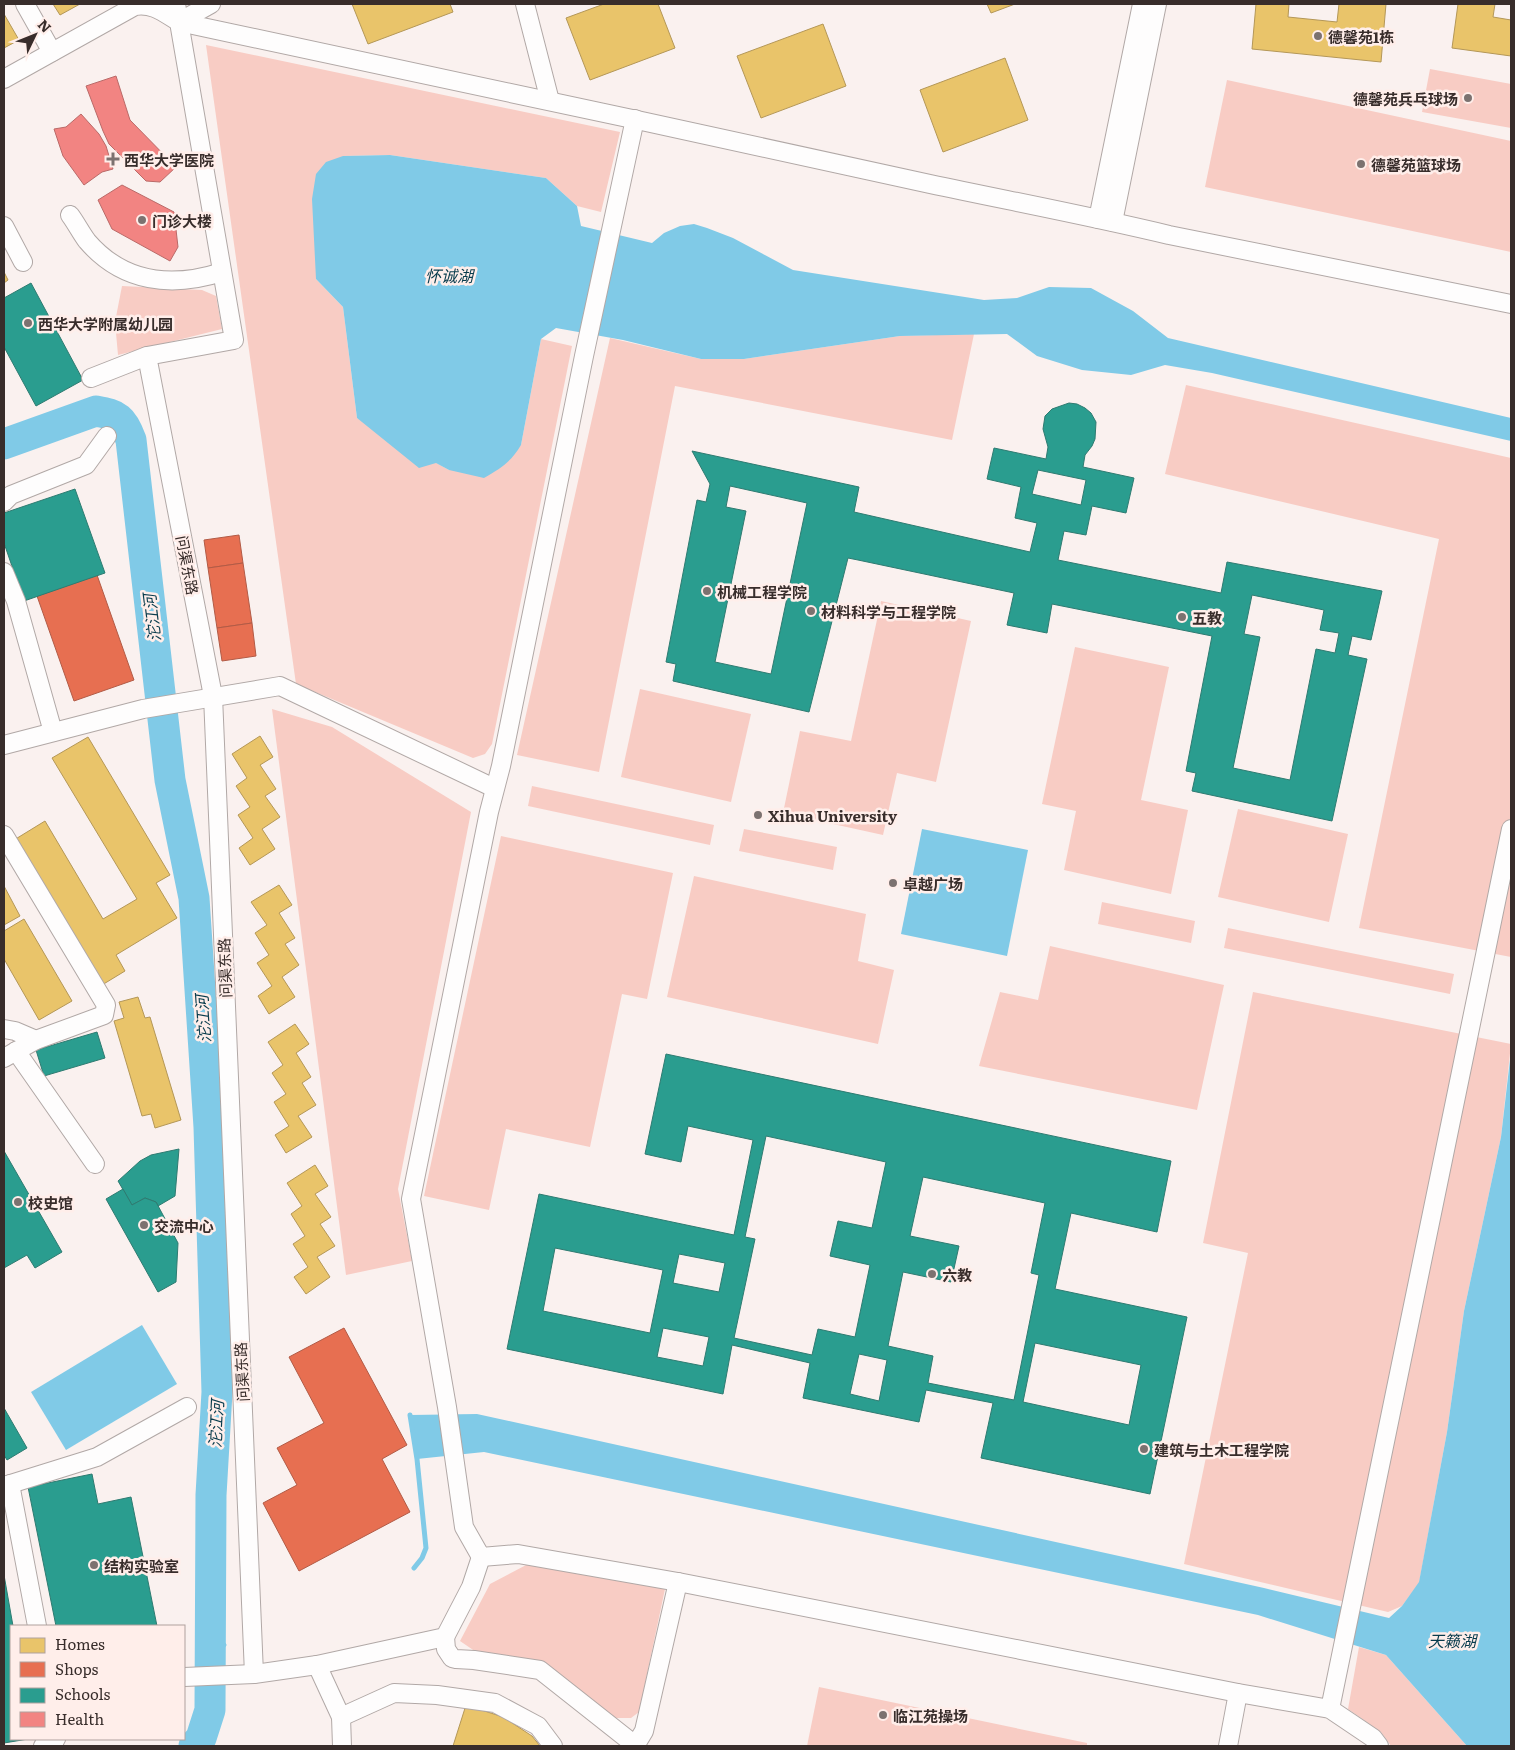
<svg xmlns="http://www.w3.org/2000/svg" width="1515" height="1750" font-family="Literata,'Noto Sans SC',serif">
<style>
.green{fill:#f8ccc4}
.water{fill:#80cae7}
.homes{fill:#e9c46a;stroke:#b49757}
.shops{fill:#e76f51;stroke:#b25b46}
.schools{fill:#2a9d8f;stroke:#2e7b71;fill-rule:evenodd}
.health{fill:#f28482;stroke:#ba6a68}
.lines{fill:none;stroke-linecap:round;stroke-linejoin:round}
.stream{stroke:#80cae7;stroke-width:5}
.river{stroke:#80cae7;stroke-width:31}
.street-casing{stroke:#b1a8a6;stroke-width:20}
.street{stroke:#fefdfd;stroke-width:18}
.poi-dot{fill:#7c7270;stroke:#ffeeea;stroke-width:2}
.labels{text-anchor:middle;dominant-baseline:central;stroke-width:5;stroke-linejoin:round;paint-order:stroke}
.poi-label{font-size:15px;font-weight:bold;fill:#382d2b;stroke:#ffeeea;text-anchor:start}
.street-label{font-size:15px;fill:#382d2b;stroke:#ffeeea}
.water-label{font-size:16px;font-style:italic;fill:#083b4c;stroke:#ffeeea}
</style>
<rect width="100%" height="100%" fill="#faf1ef"/>
<!-- green -->
<g class="green">
<polygon points="206,45 620,132 601,212 577,206 546,178 390,155 343,156 316,279 343,307 357,418 449,470 521,445 541,339 572,346 492,744 485,754 473,758 296,684"/>
<polygon points="1430,69 1511,84 1511,128 1422,112"/>
<polygon points="1227,80 1511,141 1511,252 1205,187"/>
<polygon points="122,286 202,290 216,296 222,329 118,355 115,322"/>
<polygon points="974,334 952,440 675,386 599,772 517,755 610,338 701,359 744,359 900,336"/>
<polygon points="1186,385 1511,458 1511,957 1359,928 1439,539 1165,474"/>
<polygon points="881,601 971,621 936,782 897,773 883,835 783,813 800,731 851,741"/>
<polygon points="1075,647 1169,667 1141,800 1188,810 1171,894 1064,870 1076,811 1042,804"/>
<polygon points="640,689 751,714 731,802 621,777"/>
<polygon points="272,709 332,727 471,812 398,1189 412,1261 346,1275"/>
<polygon points="532,786 714,825 710,845 528,806"/>
<polygon points="1238,809 1348,834 1329,922 1218,897"/>
<polygon points="744,829 837,847 833,870 739,851"/>
<polygon points="501,836 673,873 647,999 622,994 590,1147 506,1129 489,1210 424,1196"/>
<polygon points="694,876 866,914 858,961 894,970 878,1044 667,997"/>
<polygon points="1102,902 1195,921 1191,943 1098,924"/>
<polygon points="1228,928 1454,974 1450,994 1224,948"/>
<polygon points="1050,946 1224,985 1197,1110 979,1066 1000,992 1038,1000"/>
<polygon points="1253,992 1511,1044 1501,1137 1464,1311 1447,1432 1419,1583 1402,1606 1388,1612 1184,1564 1248,1253 1203,1243"/>
<polygon points="530,1563 665,1589 639,1712 631,1718 613,1718 545,1665 479,1654 460,1641 490,1584"/>
<polygon points="1359,1647 1386,1655 1467,1746 1391,1746 1381,1732 1348,1709"/>
<polygon points="819,1687 1087,1743 1087,1746 807,1746"/>
</g>
<!-- water -->
<g class="water">
<path d="M390,155L546,178L577,206L581,226L652,243L664,233L680,226L694,224L707,228L733,238L793,270L984,300L1017,298L1049,287L1091,288L1133,311L1168,338L1511,418V441L1212,373L1165,365L1131,375L1082,370L1037,356L1007,334L900,336L744,359H701L623,340L556,328L541,339L521,445C511,462 501,468 484,478L449,470L436,463L419,468L357,418L343,307L316,279L312,199L316,174L326,162L343,156Z"/>
<polygon points="922,829 1028,850 1007,956 901,934"/>
<polygon points="1511,1051 1511,1746 1467,1746 1386,1655 1258,1615 484,1452 417,1459 410,1415 477,1414 1264,1588 1389,1618 1402,1606 1419,1582 1447,1432 1464,1311 1501,1137"/>
<polygon points="142,1325 177,1384 66,1450 31,1392"/>
</g>
<!-- homes -->
<g class="homes">
<polygon points="53,4 80,4 60,15"/>
<polygon points="352,4 450,4 453,12 368,44"/>
<polygon points="604,4 658,4 675,48 590,80 566,18"/>
<polygon points="987,4 1015,4 991,13"/>
<polygon points="1256,4 1289,4 1288,17 1337,22 1339,4 1386,4 1381,62 1252,49"/>
<polygon points="1458,4 1495,4 1493,17 1511,20 1511,56 1452,48"/>
<polygon points="4,14 19,40 4,48"/>
<polygon points="823,24 846,86 761,118 737,56"/>
<polygon points="1005,58 1028,120 943,152 920,90"/>
<polygon points="4,272 8,280 4,283"/>
<polygon points="260,736 273,757 260,765 276,789 265,796 280,817 262,829 275,849 250,865 239,848 253,838 238,815 250,807 236,786 247,778 232,754"/>
<polygon points="88,737 170,875 156,883 177,918 116,955 125,971 102,985 14,840 45,821 103,919 137,899 52,758"/>
<polygon points="279,885 292,905 279,913 295,938 285,944 299,965 282,977 295,997 269,1014 258,996 272,986 257,963 269,955 255,933 267,925 251,902"/>
<polygon points="4,886 20,916 4,925"/>
<polygon points="24,919 72,1001 39,1020 4,959 4,931"/>
<polygon points="138,997 145,1018 150,1017 181,1120 155,1128 151,1114 142,1116 114,1021 124,1018 119,1002"/>
<polygon points="295,1024 309,1044 296,1053 311,1077 302,1083 316,1105 298,1116 312,1137 286,1153 275,1135 289,1126 274,1102 286,1094 272,1073 283,1065 268,1042"/>
<polygon points="315,1165 328,1186 315,1194 331,1217 320,1224 335,1246 317,1257 330,1277 306,1294 294,1277 308,1267 293,1244 305,1236 291,1214 302,1206 287,1183"/>
<polygon points="466,1705 503,1717 532,1736 540,1746 453,1746"/>
</g>
<!-- shops -->
<g class="shops">
<polygon points="239,535 243,563 208,568 204,540"/>
<polygon points="243,563 252,623 217,628 208,568"/>
<polygon points="97,575 134,680 74,701 37,596"/>
<polygon points="252,623 256,656 222,661 217,628"/>
<polygon points="344,1328 407,1445 382,1459 410,1512 299,1571 263,1503 297,1485 277,1448 324,1423 289,1357"/>
</g>
<!-- schools -->
<g class="schools">
<polygon points="31,283 83,380 36,406 4,347 4,298"/>
<path d="M1069,403L1077,404L1085,408L1091,413L1096,422L1095,439L1092,446L1085,455L1083,467L1134,478L1126,513L1092,506L1086,535L1064,531L1058,560L1221,593L1227,562L1382,591L1371,640L1352,636L1348,655L1367,659L1332,821L1192,791L1196,773L1186,771L1212,636L1052,604L1047,633L1007,625L1014,593L858,560L848,558L809,712L673,681L676,664L666,662L697,500L706,502L710,484L692,451L859,487L854,512L1030,552L1037,523L1015,518L1021,487L987,479L994,448L1046,459L1048,447L1043,429L1045,416L1052,409ZM1038,470L1086,480L1081,505L1032,494ZM730,486L807,503L771,674L715,662L746,511L726,507ZM1252,595L1324,610L1320,630L1339,633L1335,653L1316,649L1290,780L1233,768L1260,637L1244,634Z"/>
<polygon points="75,489 105,573 24,601 4,543 4,513"/>
<polygon points="97,1032 105,1058 44,1076 36,1050"/>
<path d="M666,1054L1171,1161L1157,1232L1071,1213L1055,1289L1187,1317L1150,1494L981,1458L993,1403L926,1390L919,1422L803,1398L810,1363L732,1345L723,1394L507,1349L539,1194L734,1235L753,1140L688,1126L681,1162L645,1154ZM766,1136L886,1162L872,1228L838,1221L830,1256L870,1265L855,1337L818,1329L812,1355L734,1338L755,1239L745,1237ZM923,1177L1045,1203L1031,1273L1039,1275L1014,1400L928,1383L933,1356L888,1346L903,1272L951,1282L959,1246L910,1236ZM555,1248L663,1270L650,1333L543,1311ZM679,1254L725,1263L719,1292L673,1283ZM663,1328L709,1337L703,1366L657,1357ZM1035,1343L1141,1365L1129,1425L1023,1402ZM859,1354L887,1360L879,1401L850,1394Z"/>
<polygon points="179,1149 175,1196 158,1206 156,1202 145,1198 132,1205 118,1181 140,1161 151,1155"/>
<polygon points="4,1151 62,1252 35,1268 27,1255 4,1268"/>
<polygon points="123,1189 132,1205 145,1198 156,1202 178,1243 176,1282 158,1292 106,1199"/>
<polygon points="4,1408 27,1448 7,1460 4,1455"/>
<polygon points="92,1474 98,1504 131,1497 157,1626 56,1626 28,1487"/>
<polygon points="4,1575 13,1626 11,1626 11,1739 28,1739 4,1743"/>
</g>
<!-- health -->
<g class="health">
<polygon points="116,76 130,120 176,167 160,182 146,181 109,144 103,131 86,86"/>
<polygon points="81,114 99,134 106,146 113,169 102,172 84,185 63,156 54,129 66,127"/>
<polygon points="122,185 174,212 178,247 170,261 112,229 98,200"/>
</g>
<g class="lines">
<!-- stream -->
<g class="stream">
<polyline points="410,1415 417,1459 426,1548 422,1558 414,1568"/>
<polyline points="210,1658 224,1645"/>
</g>
<!-- river -->
<path class="river" d="M4,444L96,411C118,415 123,418 131,440L170,780L194,898L209,1127L217,1392L211,1495L210,1710L201,1738L194,1746"/>
<!-- street casing -->
<g class="street-casing">
<g id="street">
<polyline points="25,4 52,52"/>
<path d="M176,4L179,22C429,75 680,129 930,184C1010,201 1090,216 1169,235L1511,304"/>
<polyline points="525,4 550,101"/>
<polyline points="179,22 211,4"/>
<path d="M4,79L135,6C153,3 164,13 179,22L234,340L147,356L213,696L254,1674"/>
<polyline points="635,119 584,356 501,766 489,812 411,1199 447,1407 464,1527 481,1557 518,1554 678,1582 1238,1693 1330,1709 1373,1738 1379,1746"/>
<path d="M70,215C76,223 81,233 87,241C123,283 172,288 222,272"/>
<polyline points="1098,219 1142,4"/>
<polyline points="1113,222 1157,4"/>
<polyline points="4,226 23,262"/>
<polyline points="91,378 147,356"/>
<polyline points="4,502 11,495 86,465 107,436"/>
<polyline points="4,572 16,601 53,732"/>
<polyline points="4,745 143,709 280,686 494,788"/>
<polyline points="4,835 106,1005 104,1015 36,1040 4,1058"/>
<polyline points="4,1029 15,1031 36,1040"/>
<polyline points="16,1051 95,1164"/>
<polyline points="10,1484 37,1626"/>
<polyline points="4,1486 97,1457 187,1407"/>
<polyline points="445,1637 446,1649 452,1658 456,1659 474,1660 540,1670 635,1745"/>
<polyline points="317,1665 341,1717 342,1746"/>
<polyline points="184,1677 254,1674 317,1665 445,1637 471,1587 481,1557"/>
<polyline points="1330,1709 1511,829"/>
<polyline points="341,1717 394,1693 437,1695 495,1703 538,1726 553,1746"/>
<polyline points="43,1746 56,1739"/>
<polyline points="635,1746 644,1731 678,1582"/>
<polyline points="1228,1746 1238,1693"/>
</g>
</g>
<!-- street -->
<use href="#street" class="street"/>
</g>
<!-- markers -->
<g class="poi-dot">
<circle cx="1318" cy="36" r="5"/>
<circle cx="1468" cy="98" r="5"/>
<path d="M110.5 151.5h5v5h5v5h-5v5h-5v-5h-5v-5h5z"/>
<circle cx="1361" cy="164" r="5"/>
<circle cx="142" cy="220" r="5"/>
<circle cx="28" cy="323" r="5"/>
<circle cx="707" cy="591" r="5"/>
<circle cx="811" cy="611" r="5"/>
<circle cx="1182" cy="617" r="5"/>
<circle cx="758" cy="815" r="5"/>
<circle cx="893" cy="883" r="5"/>
<circle cx="18" cy="1202" r="5"/>
<circle cx="144" cy="1225" r="5"/>
<circle cx="932" cy="1274" r="5"/>
<circle cx="1144" cy="1449" r="5"/>
<circle cx="94" cy="1565" r="5"/>
<circle cx="883" cy="1715" r="5"/>
</g>
<g class="labels">
<!-- poi labels -->
<g class="poi-label">
<text x="1328" y="36">德馨苑1栋</text>
<text x="1458" y="98" text-anchor="end">德馨苑兵乓球场</text>
<text x="124" y="159">西华大学医院</text>
<text x="1371" y="164">德馨苑篮球场</text>
<text x="152" y="220">门诊大楼</text>
<text x="38" y="323">西华大学附属幼儿园</text>
<text x="717" y="591">机械工程学院</text>
<text x="821" y="611">材料科学与工程学院</text>
<text x="1192" y="617">五教</text>
<text x="768" y="815">Xihua University</text>
<text x="903" y="883">卓越广场</text>
<text x="28" y="1202">校史馆</text>
<text x="154" y="1225">交流中心</text>
<text x="942" y="1274">六教</text>
<text x="1154" y="1449">建筑与土木工程学院</text>
<text x="104" y="1565">结构实验室</text>
<text x="893" y="1715">临江苑操场</text>
</g>
<!-- street labels -->
<g class="street-label">
<text transform="translate(188 565) rotate(79)">问渠东路</text>
<text transform="translate(224 968) rotate(-92)">问渠东路</text>
<text transform="translate(241 1372) rotate(-93)">问渠东路</text>
</g>
<!-- water labels -->
<g class="water-label">
<text x="449" y="275">怀诚湖</text>
<text transform="translate(151 618) rotate(-97)">沱江河</text>
<text transform="translate(202 1019) rotate(-94)">沱江河</text>
<text transform="translate(215 1424) rotate(-87)">沱江河</text>
<text x="1452" y="1640">天籁湖</text>
</g>
</g>
<!-- border -->
<rect width="1515" height="1750" fill="none" stroke="#382d2b" stroke-width="10"/>
<!-- legend -->
<rect x="10" y="1625" width="175" height="115" fill="#ffeeea" stroke="#afa19e"/>
<rect x="20" y="1638" width="25" height="15" fill="#e9c46a" stroke="#afa19e"/>
<text x="55" y="1650" font-size="15" fill="#382d2b">Homes</text>
<rect x="20" y="1662" width="25" height="15" fill="#e76f51" stroke="#afa19e"/>
<text x="55" y="1675" font-size="15" fill="#382d2b">Shops</text>
<rect x="20" y="1688" width="25" height="15" fill="#2a9d8f" stroke="#afa19e"/>
<text x="55" y="1700" font-size="15" fill="#382d2b">Schools</text>
<rect x="20" y="1712" width="25" height="15" fill="#f28482" stroke="#afa19e"/>
<text x="55" y="1725" font-size="15" fill="#382d2b">Health</text>
<!-- north arrow -->
<g transform="translate(35 35) rotate(47)" stroke="#ffeeea" stroke-width="4" paint-order="stroke">
<path d="M0-4L9 19L0 12L-9 19Z" fill="#382d2b"/>
<text y="-8" font-size="14" font-weight="bold" text-anchor="middle" fill="#382d2b">N</text>
</g>
</svg>
